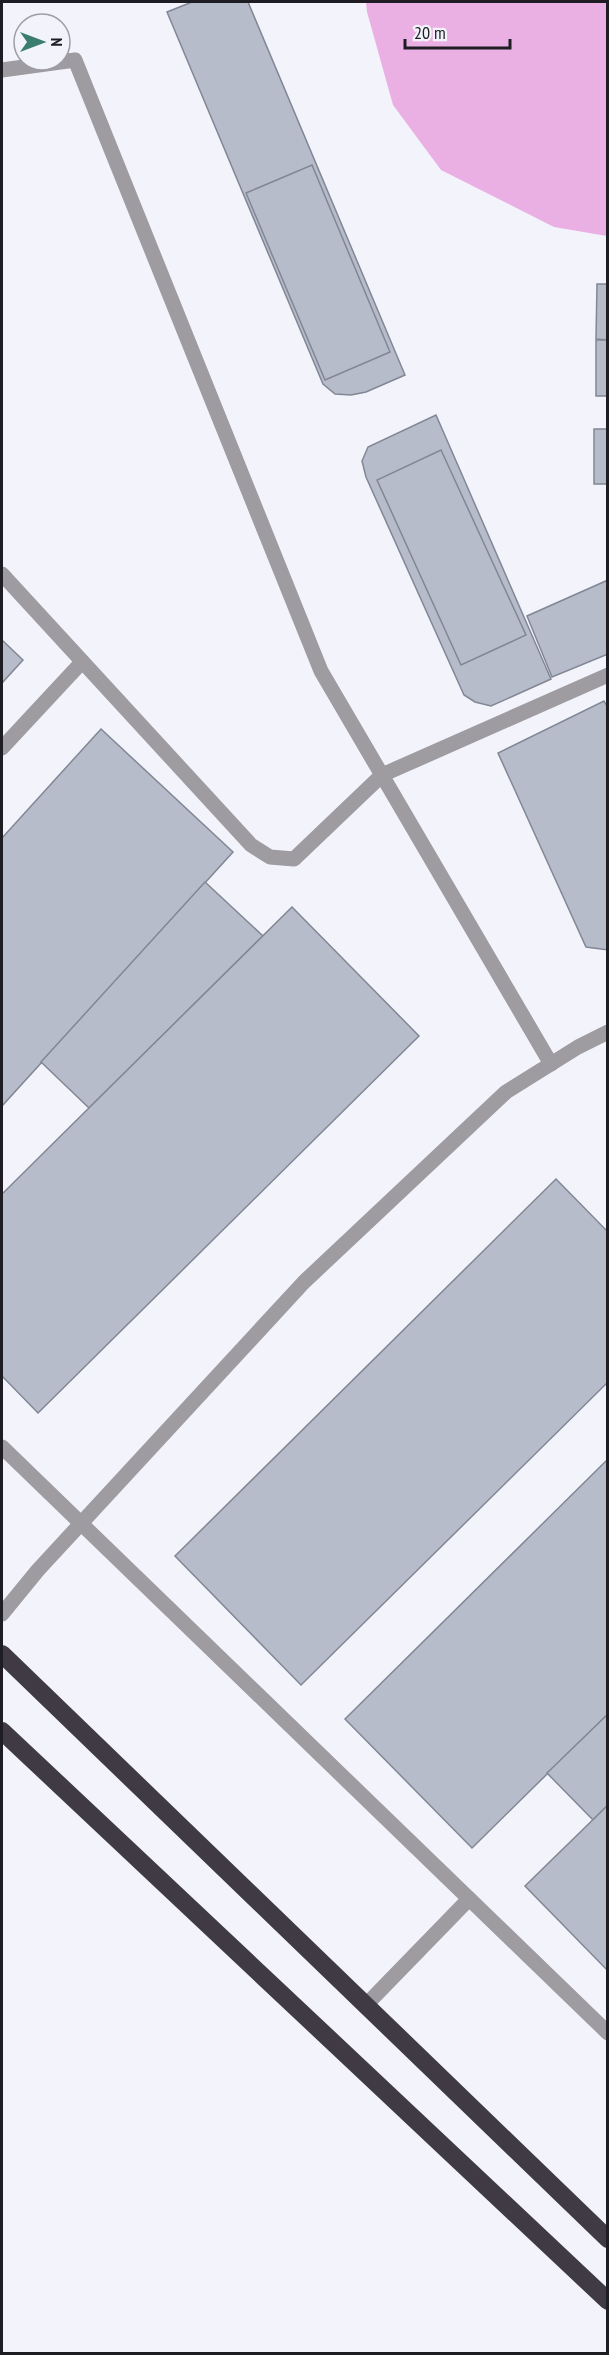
<svg xmlns="http://www.w3.org/2000/svg" width="609" height="2355" font-family="'PT Sans Narrow',sans-serif">
<style>
.forest{fill:#ebb0e3}
.building{fill:#b6bcca;stroke:#818794;stroke-width:1.5}
.lines{fill:none;stroke-linecap:round;stroke-linejoin:round}
.minor{stroke:#9e9ba1;stroke-width:15}
.highway{stroke:#403a45;stroke-width:18}
</style>
<rect width="100%" height="100%" fill="#f3f3fc"/>
<!-- forest -->
<polygon class="forest" points="366,2 607,2 607,236 554,227 441,170 393,105 367,12"/>
<!-- building -->
<g class="building">
<polygon points="192,2 248,2 405,375 366,392 351,395 335,394 323,384 167,12"/>
<polygon points="312,165 390,352 325,380 246,193"/>
<polygon points="597,284 608,284 608,340 596,339"/>
<rect x="596" y="340" width="12" height="56"/>
<polygon points="436,415 551,679 491,706 475,702 464,695 366,477 362,461 368,447"/>
<rect x="594" y="429" width="14" height="55"/>
<polygon points="441,450 526,635 461,665 377,480"/>
<polygon points="608,580 608,654 552,677 527,616"/>
<polygon points="2,640 23,660 2,683"/>
<polygon points="604,701 608,708 608,950 586,947 498,753"/>
<polygon points="101,729 233,852 2,1106 2,838"/>
<polygon points="205,882 263,936 89,1108 41,1062"/>
<polygon points="292,907 419,1036 38,1413 2,1376 2,1194"/>
<polygon points="556,1179 608,1232 608,1382 301,1685 175,1556"/>
<polygon points="608,1459 608,1714 472,1848 345,1719"/>
<polygon points="608,1714 608,1805 593,1820 547,1773"/>
<polygon points="608,1805 608,1971 525,1886"/>
</g>
<g class="lines">
<!-- minor -->
<g class="minor">
<polyline points="2,70 75,60 321,671 551,1064"/>
<polyline points="2,574 251,845 270,857 294,859 382,775 608,675"/>
<polyline points="2,748 82,662"/>
<polyline points="2,1447 608,2033"/>
<polyline points="2,1614 38,1570 304,1282 506,1092 578,1047 608,1032"/>
<polyline points="365,2006 469,1899"/>
</g>
<!-- highway -->
<g class="highway">
<polyline points="2,1654 608,2239"/>
<polyline points="2,1731 608,2301"/>
</g>
</g>
<!-- border -->
<rect width="609" height="2355" fill="none" stroke="#1d1d23" stroke-width="6"/>
<!-- north arrow -->
<g transform="translate(42 42) rotate(90)"><circle r="28" fill="#f3f3fc" stroke="#9d9da5" stroke-width="1.5"/>
<path d="M0-4.5L10 22L0 15L-10 22Z" fill="#3b7e6f"/>
<text y="-9" font-size="16" font-weight="bold" text-anchor="middle" fill="#1d1d23">N</text>
</g>
<!-- scale -->
<path d="M405 39v9h105v-9" fill="none" stroke="#1d1d23" stroke-width="3"/>
<text x="414" y="39" font-size="18" fill="#1d1d23" stroke="#f3f3fc" stroke-width="4.5" paint-order="stroke">20 m</text>
</svg>
